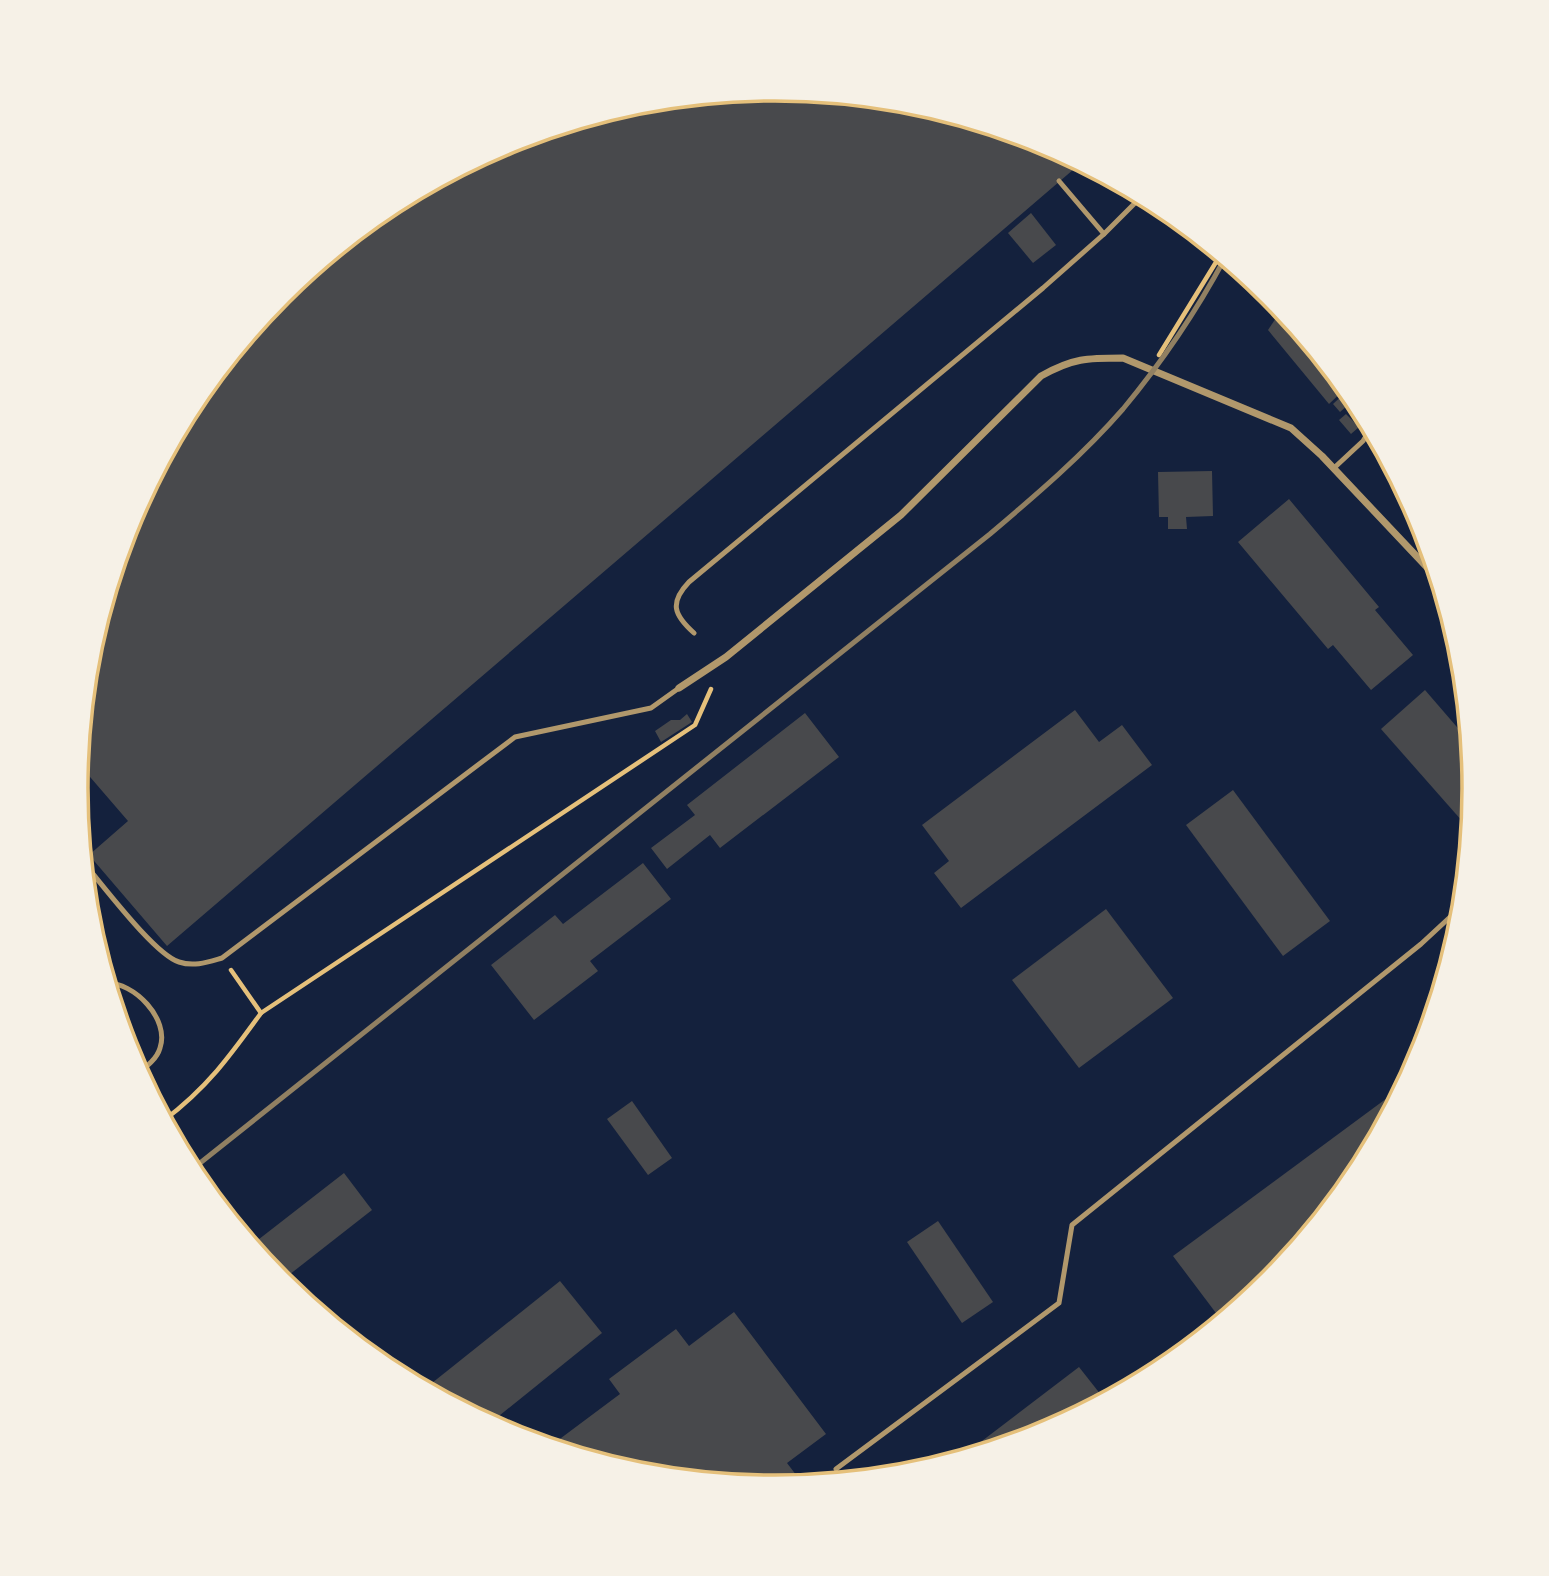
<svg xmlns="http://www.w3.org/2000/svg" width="1549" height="1576" font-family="Overpass,sans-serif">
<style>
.building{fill:#48494c}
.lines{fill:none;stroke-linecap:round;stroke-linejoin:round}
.path{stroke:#e5c07b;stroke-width:4.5}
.service{stroke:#b1986c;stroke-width:5}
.minor{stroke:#b1986c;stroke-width:7}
.rail{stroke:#918062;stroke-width:5}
.rim{fill:none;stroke:#e5c07b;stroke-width:3.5}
</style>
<rect width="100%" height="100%" fill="#14213d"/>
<!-- building -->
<g class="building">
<polygon points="775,89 911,102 1042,142 1081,163 167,946 89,855 128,821 78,763 89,651 129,520 193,399 280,293 386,206 507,142 638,102"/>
<polygon points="1031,213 1056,245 1033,263 1008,233"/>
<polygon points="1282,309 1346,388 1329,404 1268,330"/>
<polygon points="1348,390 1355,399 1340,412 1333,404"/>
<polygon points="1346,414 1359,427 1351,434 1339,420"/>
<polygon points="1212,471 1213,516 1186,517 1187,529 1168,529 1168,517 1159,517 1158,472"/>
<polygon points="1289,499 1379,607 1375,610 1413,655 1371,690 1333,645 1328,649 1238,542"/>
<polygon points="1425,690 1469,741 1474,788 1470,830 1381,729"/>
<polygon points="1075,710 1099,742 1122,725 1152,765 961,908 934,873 949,861 922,825"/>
<polygon points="805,713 839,757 720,848 710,835 667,869 651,848 695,815 687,805"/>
<polygon points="687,714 692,722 661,742 655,731 671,720 680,720"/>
<polygon points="1233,790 1330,921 1283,956 1186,825"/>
<polygon points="643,863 671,899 590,961 598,971 534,1020 491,965 555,915 563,924"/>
<polygon points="1106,909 1173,998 1079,1068 1012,980"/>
<polygon points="1406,1084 1356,1177 1269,1283 1222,1321 1173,1256"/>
<polygon points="632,1101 672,1158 648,1175 607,1119"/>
<polygon points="344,1173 372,1210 280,1282 250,1246"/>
<polygon points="938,1221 993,1302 962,1323 907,1242"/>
<polygon points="560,1281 602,1333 489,1424 447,1402 432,1383"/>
<polygon points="734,1312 826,1434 787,1463 803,1484 774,1487 638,1474 549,1447 620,1394 609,1379 676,1329 689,1346"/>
<polygon points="1079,1367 1105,1400 1042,1434 957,1460"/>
</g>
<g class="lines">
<!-- path -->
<g class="path">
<polyline points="1159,355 1221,254"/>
<polyline points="231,970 261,1013"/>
<path d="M163,1121C207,1088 230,1056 261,1013L695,725L711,689"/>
</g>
<!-- service -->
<g class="service">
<polyline points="1059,181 1104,234"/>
<polyline points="1334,468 1363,441 1371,428"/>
<path d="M694,633C674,615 669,603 689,582L1043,288L1104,234L1142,196"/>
<path d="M83,862C103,885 154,954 179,962C194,967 208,962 222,958L515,737L651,708L679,688"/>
<path d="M106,983C134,982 170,1019 160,1048C157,1059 146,1067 138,1073"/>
<polyline points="836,1469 1059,1303 1072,1225 1421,944 1462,906"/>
</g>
<!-- minor -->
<path class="minor" d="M679,688L726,657L901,515L1041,376C1073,358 1087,358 1123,358L1291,428L1322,456L1439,580"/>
<!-- rail -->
<path class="rail" d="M190,1171L990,534C1036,495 1083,455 1123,409C1162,362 1196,312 1225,258"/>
</g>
<!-- crop -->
<path d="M0 0H1549V1576H0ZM88 788a687 687 0 1 1 1374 0a687 687 0 1 1-1374 0Z" fill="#f6f1e7" fill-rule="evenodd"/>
<path class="rim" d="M88 788a687 687 0 1 1 1374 0a687 687 0 1 1-1374 0Z"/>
</svg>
